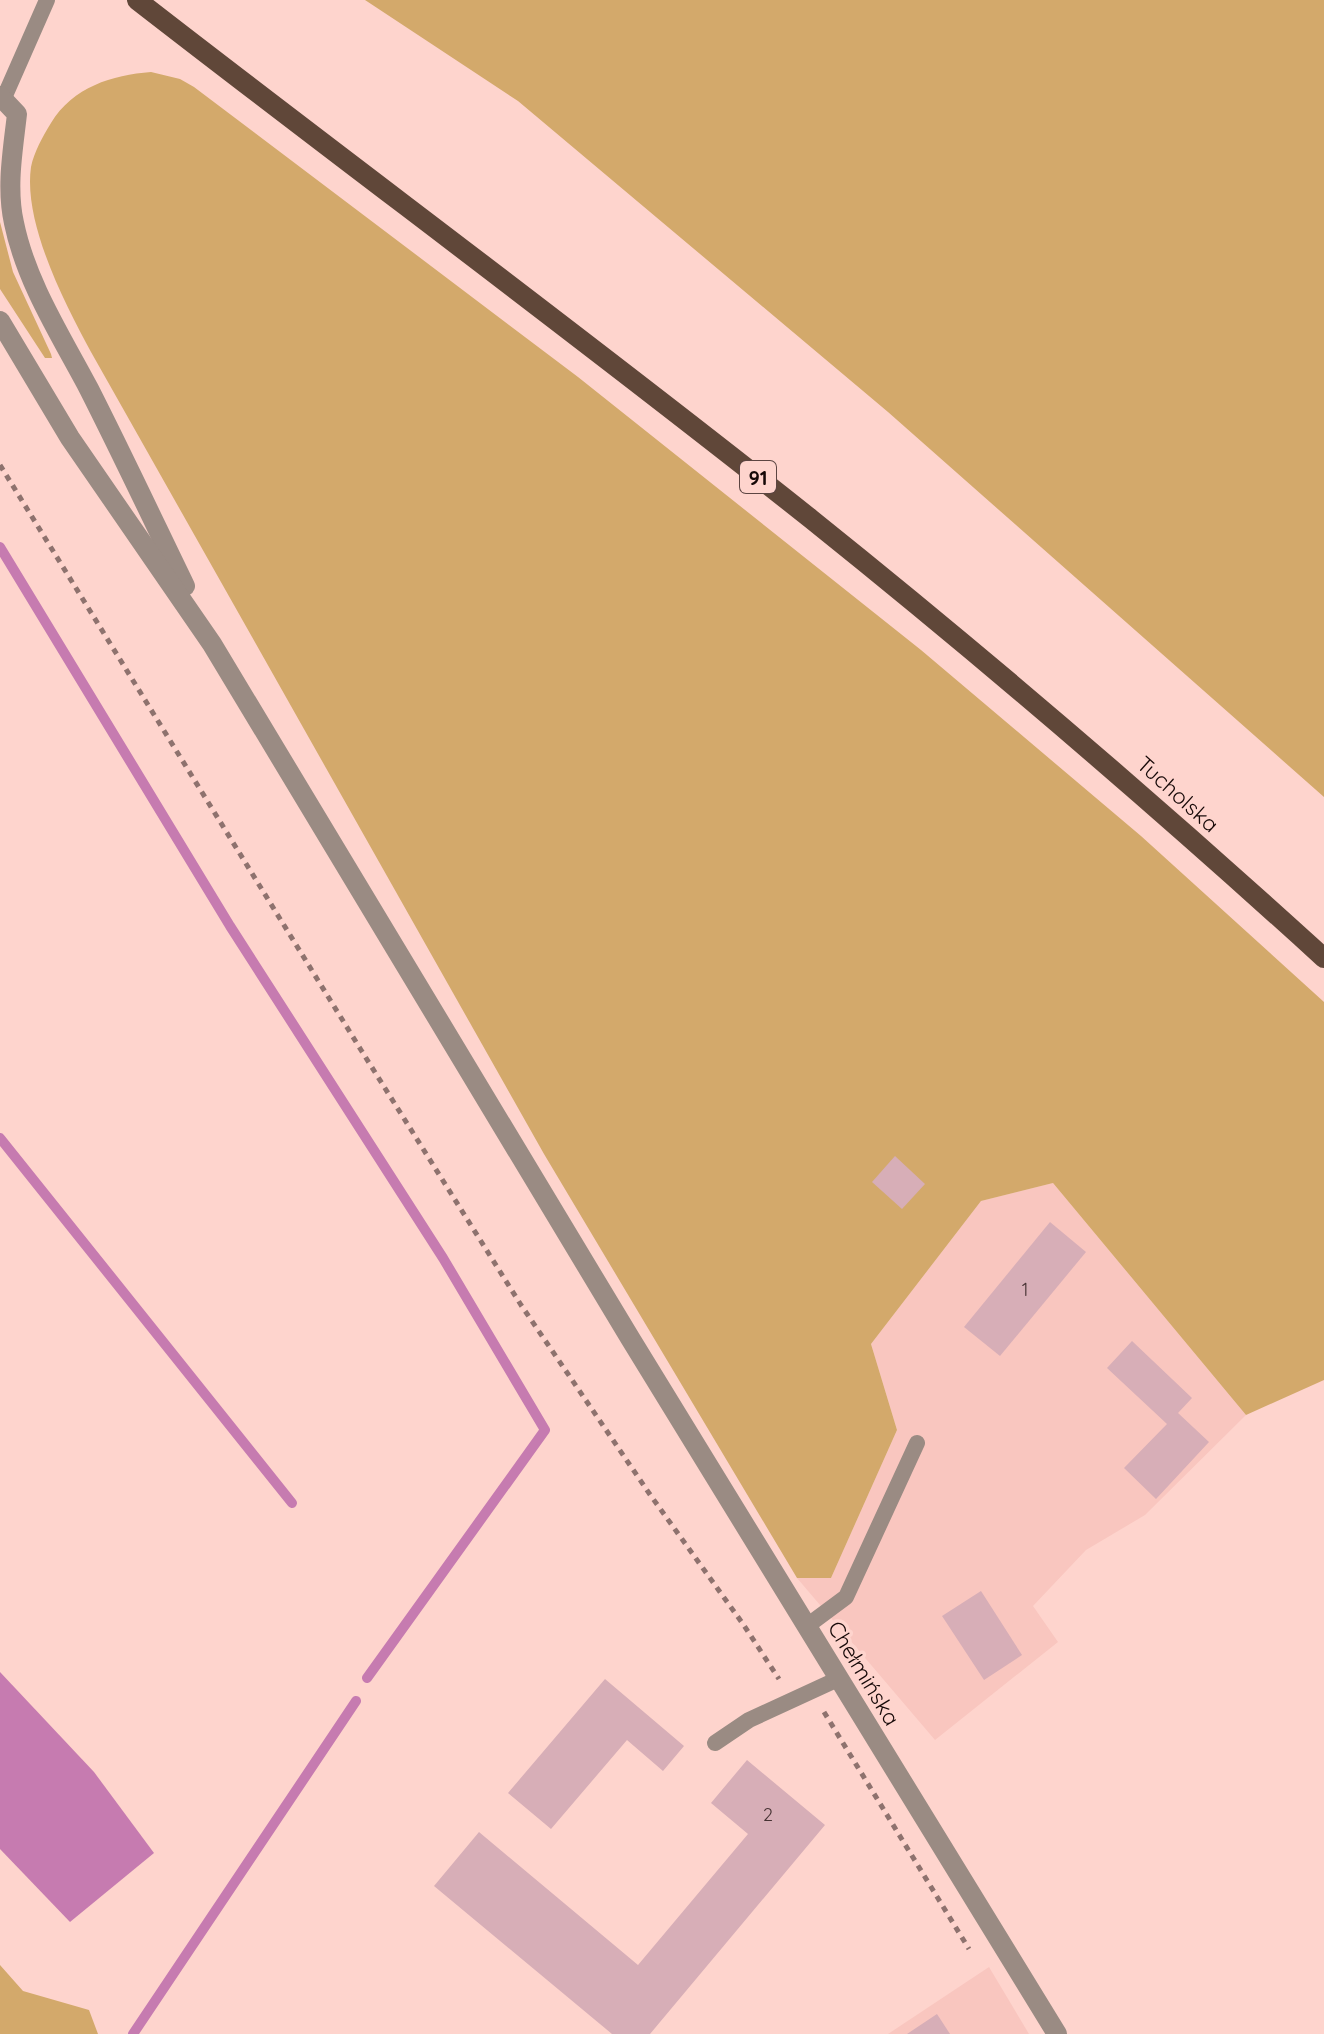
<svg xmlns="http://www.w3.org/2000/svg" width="1324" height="2034" font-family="Quicksand,sans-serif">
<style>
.built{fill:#f9c6bf}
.green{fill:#d3a96b}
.water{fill:#c67bb0}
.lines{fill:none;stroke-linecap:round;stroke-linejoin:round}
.stream{stroke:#c67bb0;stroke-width:10}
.building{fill:#d7aeb7}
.path{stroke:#8e726e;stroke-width:5;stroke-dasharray:6 6;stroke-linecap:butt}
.service{stroke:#9a8b83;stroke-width:16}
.minor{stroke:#9a8b83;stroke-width:20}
.primary{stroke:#604739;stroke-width:20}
.labels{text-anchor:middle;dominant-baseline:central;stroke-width:7;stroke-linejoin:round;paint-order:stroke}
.number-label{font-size:18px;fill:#463233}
.shield{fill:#fed4cd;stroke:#5c4542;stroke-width:2}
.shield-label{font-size:20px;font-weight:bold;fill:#160807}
.street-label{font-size:22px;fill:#160807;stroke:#fed4cd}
</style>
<rect width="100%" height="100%" fill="#fed4cd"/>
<!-- built -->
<g class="built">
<polygon points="1053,1183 1246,1415 1145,1515 1086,1550 1033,1606 1058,1642 935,1740 797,1578 831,1578 897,1430 871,1344 981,1201"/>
<polygon points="989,1967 1029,2034 888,2034"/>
</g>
<!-- green -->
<g class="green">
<polygon points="365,0 1324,0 1324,797 888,412 518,101"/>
<path d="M151,72L180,79L194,87L578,377L921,650L1141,836L1324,1002V1380L1246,1415L1053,1183L981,1201L871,1344L897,1430L831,1578H797L544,1154L91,352C65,304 23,223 31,167C34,152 43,136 51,123C73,87 112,75 151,72Z"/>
<polygon points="0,222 13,272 51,354 52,358 45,358 0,289"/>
<polygon points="0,1965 23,1991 89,2010 98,2034 0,2034"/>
</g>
<!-- water -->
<polygon class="water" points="0,1672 94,1772 154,1853 70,1922 0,1849"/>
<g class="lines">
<!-- stream -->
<g class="stream">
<polyline points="0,547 230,926 443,1258 545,1430 367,1678"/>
<polyline points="0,1138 292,1503"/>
<polyline points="133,2034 356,1701"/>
</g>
</g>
<!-- building -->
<g class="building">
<polygon points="895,1156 925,1184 902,1209 872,1182"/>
<polygon points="1050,1222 1086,1252 1000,1356 964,1327"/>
<polygon points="1132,1341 1192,1398 1178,1413 1209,1442 1156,1499 1124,1468 1167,1424 1107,1368"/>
<polygon points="981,1591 1022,1655 984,1680 942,1616"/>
<polygon points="605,1679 684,1746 663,1771 627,1740 551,1829 508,1793"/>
<polygon points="747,1760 825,1825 650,2034 612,2034 434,1886 479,1832 638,1965 748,1834 711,1803"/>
<polygon points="937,2014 950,2034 907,2034"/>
</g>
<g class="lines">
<!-- path -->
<g class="path">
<polyline points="0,465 361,1050 521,1305 651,1496 743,1624 779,1679"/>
<polyline points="824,1712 969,1949"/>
</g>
<!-- service -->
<g class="service">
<polyline points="3,100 47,0"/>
<polyline points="807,1626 846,1597 917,1443"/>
<polyline points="715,1743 749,1720 838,1679"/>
</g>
<!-- minor -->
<g class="minor">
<path d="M0,96L17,114C13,150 6,187 14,223C26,282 61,336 89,389C122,454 153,520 185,586"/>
<polyline points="0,321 70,438 212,644 630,1338 1057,2034"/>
</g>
<!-- primary -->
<path class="primary" d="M137,0C361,174 589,342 811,519C987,660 1157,806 1324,958"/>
</g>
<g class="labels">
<!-- number labels -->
<g class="number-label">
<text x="1025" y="1289">1</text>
<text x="768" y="1814">2</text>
</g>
<!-- shield labels -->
<rect class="shield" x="740" y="461" width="36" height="32" rx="6"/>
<g class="shield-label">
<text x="758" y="477">91</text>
</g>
<!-- street labels -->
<g class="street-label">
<text transform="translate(1178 794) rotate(42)">Tucholska</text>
<text transform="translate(864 1673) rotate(59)">Chełmińska</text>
</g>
</g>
</svg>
